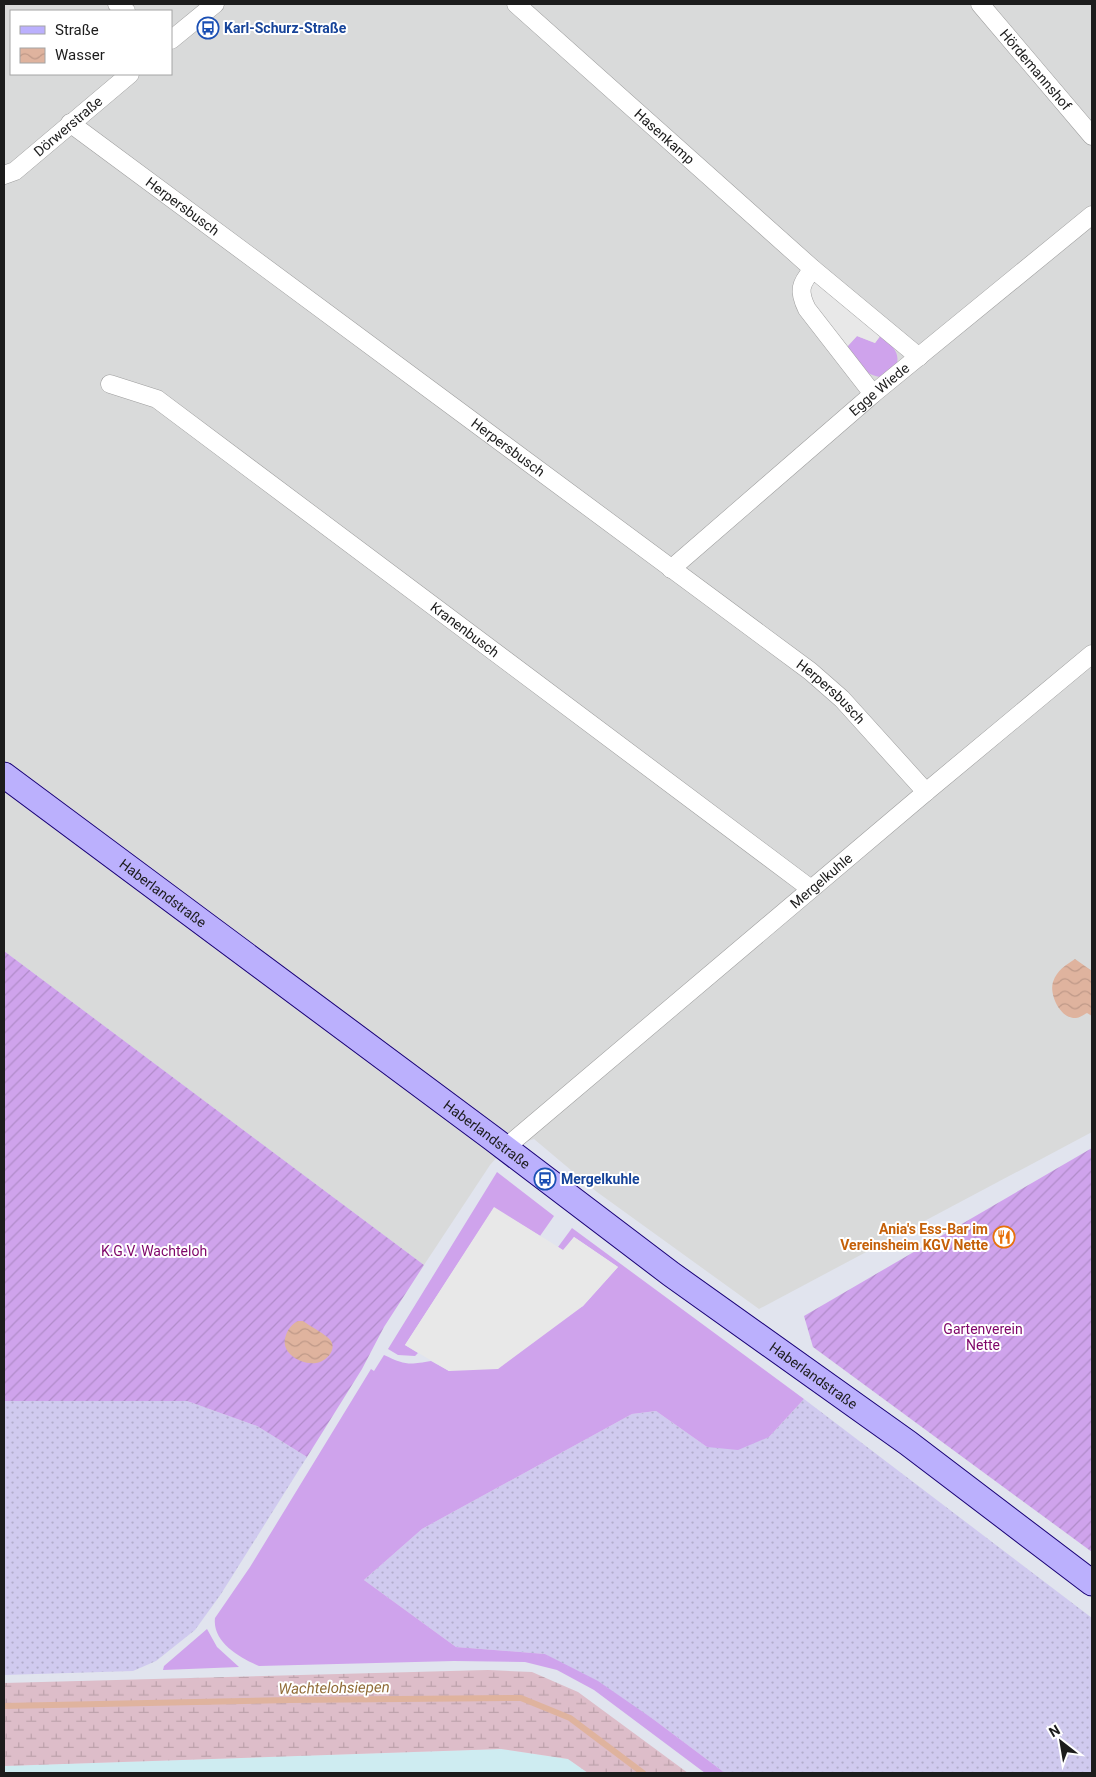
<svg xmlns="http://www.w3.org/2000/svg" width="1096" height="1777" font-family="Roboto,sans-serif">
<style>
.residential{fill:#d9dada;fill-rule:evenodd}
.commercial{fill:#ceecf1}
.farmland{fill:url(#farmland-dots)}
.grass{fill:#cfa3ec}
.wetland{fill:url(#wetland-marsh)}
.garden{fill:url(#garden-furrows)}
.parking{fill:#e8e8e8}
.water{fill:url(#water-waves)}
.lines{fill:none;stroke-linecap:round;stroke-linejoin:round}
.stream{stroke:#dfb39e;stroke-width:6}
.street-casing{stroke:#9d9d9d;stroke-width:19}
.secondary-casing{stroke:#180076;stroke-width:27}
.street{stroke:#fff;stroke-width:18}
.secondary{stroke:#bbb0fd;stroke-width:25}
.labels{text-anchor:middle;dominant-baseline:central;stroke-width:4;stroke-linejoin:round;paint-order:stroke}
.transit-label{font-size:14px;font-weight:bold;fill:#164399;stroke:#fff;text-anchor:start}
.street-label{font-size:14px;fill:#1c1c1c;stroke:#fff}
.food-label{font-size:14px;font-weight:bold;fill:#c56008;stroke:#fff;text-anchor:end}
.park-label{font-size:14px;fill:#7f0569;stroke:#fff}
.water-label{font-size:15px;font-style:italic;fill:#916d39;stroke:#fff}
</style>
<defs>
<pattern id="farmland-dots" width="8" height="8" patternUnits="userSpaceOnUse" patternTransform="scale(1.25)"><rect width="8" height="8" fill="#d0caef"/><path d="M2 2h.1M6 6h.1" fill="none" stroke="#b2adcc" stroke-width="1.8" stroke-linecap="round"/></pattern>
<pattern id="wetland-marsh" width="20" height="14" patternUnits="userSpaceOnUse" patternTransform="scale(1.25)"><rect width="20" height="14" fill="#ddbdc9"/><path d="M1 5h8M5 5V1M11 12h8M15 12V8" fill="none" stroke="#bda2ac"/></pattern>
<pattern id="garden-furrows" width="10" height="10" patternUnits="userSpaceOnUse" patternTransform="scale(1.25)"><rect width="10" height="10" fill="#cfa3ec"/><path d="M-1 1l2-2M0 10L10 0M9 11l2-2" fill="none" stroke="#b18cca"/></pattern>
<pattern id="water-waves" width="16" height="10" patternUnits="userSpaceOnUse" patternTransform="scale(1.25)"><rect width="16" height="10" fill="#dfb39e"/><path d="M0 5q4-4 8 0t8 0" fill="none" stroke="#bf9988"/></pattern>
</defs>
<rect width="100%" height="100%" fill="#e1e4ee"/>
<!-- residential -->
<path class="residential" d="M4,4H1092V1132L759,1309L597,1192L534,1139L505,1148L490,1165L424,1265L4,951ZM11,11H171V74H11Z"/>
<!-- commercial -->
<polygon class="commercial" points="501,1749 568,1759 588,1773 4,1773 4,1766"/>
<!-- farmland -->
<g class="farmland">
<polygon points="804,1399 1092,1618 1092,1773 725,1773 653,1719 545,1654 456,1647 364,1580 422,1529 632,1414 656,1411 707,1447 769,1437"/>
<polygon points="4,1401 187,1401 257,1426 307,1457 221,1594 195,1630 156,1661 133,1671 4,1675"/>
</g>
<!-- grass -->
<g class="grass">
<path d="M881,335C891,345 900,351 897,365L882,377C864,376 856,361 846,348L857,336L875,343Z"/>
<polygon points="497,1172 554,1216 540,1236 494,1208 405,1345 418,1353 415,1356 398,1355 388,1349"/>
<path d="M572,1228L804,1399L769,1437L738,1450L707,1447L656,1411L632,1414L422,1529L364,1580L456,1647L545,1654L598,1681L653,1719L725,1773H705L594,1690L557,1670L525,1662L454,1661L259,1666C240,1658 212,1642 215,1618L250,1567L371,1369L374,1371L384,1355C405,1365 409,1365 431,1361L449,1371L583,1306L618,1267L574,1237L564,1251L558,1247Z"/>
<polygon points="207,1629 217,1647 239,1667 163,1670 164,1666"/>
</g>
<!-- wetland -->
<polygon class="wetland" points="488,1670 532,1672 578,1692 688,1773 588,1773 568,1759 501,1749 4,1766 4,1683"/>
<!-- garden -->
<g class="garden">
<polygon points="4,951 424,1265 384,1327 362,1369 307,1457 257,1426 187,1401 4,1401"/>
<polygon points="1092,1148 1092,1552 813,1347 804,1316"/>
</g>
<!-- parking -->
<g class="parking">
<polygon points="816,283 822,285 881,335 875,343 857,336 846,348 807,302 811,284"/>
<polygon points="494,1207 563,1250 574,1237 618,1267 583,1306 498,1369 449,1371 405,1345"/>
</g>
<!-- water -->
<g class="water">
<path d="M1075,959L1092,971V1016L1087,1013C1083,1015 1079,1018 1076,1018C1060,1019 1049,994 1053,982C1057,970 1066,965 1075,959Z"/>
<path d="M298,1321H303C310,1326 327,1335 331,1341C337,1351 325,1362 316,1363C300,1365 279,1352 286,1335C288,1329 293,1323 298,1321Z"/>
</g>
<g class="lines">
<!-- stream -->
<polyline class="stream" points="4,1706 289,1700 521,1698 570,1718 643,1773"/>
<!-- street casing -->
<g class="street-casing">
<g id="street">
<polyline points="117,4 126,11"/>
<path id="s1" d="M516,4L813,269"/>
<path id="s2" d="M980,4L1092,136"/>
<polyline points="171,40 215,4"/>
<path id="s3" d="M70,123L810,671L842,699L926,792"/>
<path id="s4" d="M4,175L15,171L130,74"/>
<path id="s5" d="M110,384L157,399L811,889"/>
<path d="M873,394L807,309C798,291 800,284 813,269L919,357"/>
<path id="s6" d="M671,569L873,394L1092,215"/>
<path id="s7" d="M505,1148L926,792L1092,654"/>
</g>
</g>
<!-- secondary casing -->
<g class="secondary-casing">
<g id="secondary">
<path id="s8" d="M4,775L492,1138L671,1274L908,1443L1092,1583"/>
</g>
</g>
<!-- street -->
<use href="#street" class="street"/>
<!-- secondary -->
<use href="#secondary" class="secondary"/>
</g>
<!-- icons -->
<defs>
<g id="bus-ring" transform="scale(1.125)"><circle r="9.5" fill="#fff" stroke="#1a4fb4" stroke-width="1.5"/><path d="M-5-6H5V4H4V6H2V4H-2V6H-4V4H-5ZM-3.5-4V0h7V-4ZM-3.5 1.2v1.5H-2V1.2ZM2 1.2v1.5H3.5V1.2Z" fill="#1a4fb4"/></g>
<g id="restaurant-ring" transform="scale(1.125)"><circle r="9.5" fill="#fff" stroke="#e8710a" stroke-width="1.5"/><path d="M-5-6h1v4h1v-4h1v4h1v-4h1v5L-1.5 .5V6h-2V.5L-5-1ZM5-6V6H3V1.5H1.5Q1.5-4 5-6Z" fill="#e8710a"/></g>
</defs>
<g fill-rule="evenodd">
<use href="#bus-ring" x="208" y="28"/>
<use href="#bus-ring" x="545" y="1179"/>
<use href="#restaurant-ring" x="1004" y="1237"/>
</g>
<g class="labels">
<!-- transit labels -->
<g class="transit-label">
<text x="224" y="28">Karl-Schurz-Straße</text>
<text x="561" y="1179">Mergelkuhle</text>
</g>
<!-- street labels -->
<g class="street-label">
<text stroke="none"><textPath href="#s2" startOffset="86">Hördemannshof</textPath></text>
<text stroke="none"><textPath href="#s4" startOffset="81">Dörwerstraße</textPath></text>
<text stroke="none"><textPath href="#s1" startOffset="199">Hasenkamp</textPath></text>
<text stroke="none"><textPath href="#s3" startOffset="140">Herpersbusch</textPath></text>
<text stroke="none"><textPath href="#s6" startOffset="275">Egge Wiede</textPath></text>
<text stroke="none"><textPath href="#s3" startOffset="545">Herpersbusch</textPath></text>
<text stroke="none"><textPath href="#s5" startOffset="434">Kranenbusch</textPath></text>
<text stroke="none"><textPath href="#s3" startOffset="950">Herpersbusch</textPath></text>
<text stroke="none"><textPath href="#s7" startOffset="414">Mergelkuhle</textPath></text>
<text stroke="none"><textPath href="#s8" startOffset="198">Haberlandstraße</textPath></text>
<text stroke="none"><textPath href="#s8" startOffset="602">Haberlandstraße</textPath></text>
<text stroke="none"><textPath href="#s8" startOffset="1008">Haberlandstraße</textPath></text>
</g>
<!-- food labels -->
<g class="food-label">
<text x="988" y="1229">Ania's Ess-Bar im<tspan x="988" dy="16">Vereinsheim KGV Nette</tspan></text>
</g>
<!-- park labels -->
<g class="park-label">
<text x="154" y="1251">K.G.V. Wachteloh</text>
<text x="983" y="1329">Gartenverein<tspan x="983" dy="16">Nette</tspan></text>
</g>
<!-- water labels -->
<g class="water-label">
<text transform="translate(334 1688) rotate(-1)">Wachtelohsiepen</text>
</g>
</g>
<!-- border -->
<rect width="1096" height="1777" fill="none" stroke="#1c1c1c" stroke-width="10"/>
<!-- legend -->
<rect x="10" y="10" width="162" height="65" fill="#ffffff" stroke="#a4a4a4"/>
<rect x="20" y="26" width="25" height="8" fill="#bbb0fd" stroke="#a4a4a4"/>
<text x="55" y="35" font-size="15" fill="#1c1c1c">Straße</text>
<rect x="20" y="48" width="25" height="15" fill="url(#water-waves)" stroke="#a4a4a4"/>
<text x="55" y="60" font-size="15" fill="#1c1c1c">Wasser</text>
<!-- north arrow -->
<g transform="translate(1061 1742) rotate(329)" stroke="#ffffff" stroke-width="4" paint-order="stroke">
<path d="M0-4L9 19L0 12L-9 19Z" fill="#1c1c1c"/>
<text y="-8" font-size="14" font-weight="bold" text-anchor="middle" fill="#1c1c1c">N</text>
</g>
</svg>
